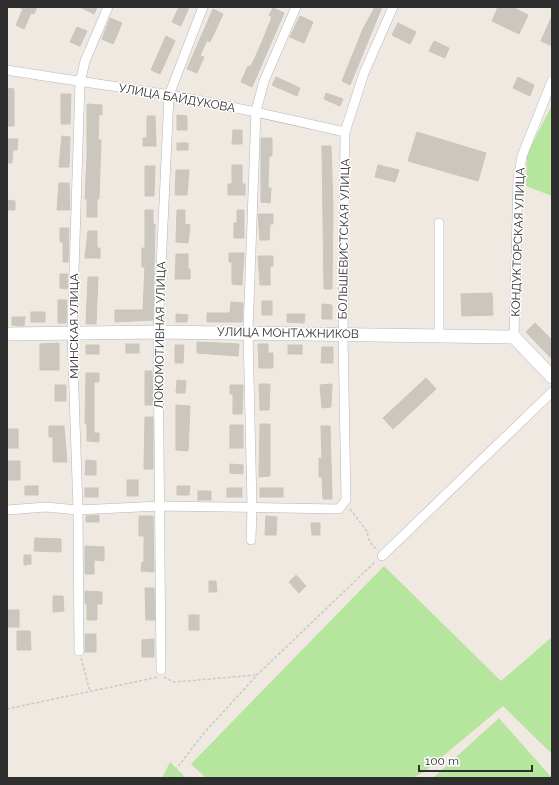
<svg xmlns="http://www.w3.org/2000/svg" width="559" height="785" font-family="Raleway,sans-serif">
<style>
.green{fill:#b6e59e}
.building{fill:#cbc7bf;stroke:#cbc5ba}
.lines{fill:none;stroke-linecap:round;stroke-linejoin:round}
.street-casing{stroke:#b4b7c1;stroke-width:10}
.secondary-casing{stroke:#b4b7c1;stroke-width:14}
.path{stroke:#c9c9c9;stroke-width:1.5;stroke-dasharray:3 2;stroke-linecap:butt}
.street{stroke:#fff;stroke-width:9}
.secondary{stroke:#fff;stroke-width:13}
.labels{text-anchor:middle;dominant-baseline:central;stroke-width:3;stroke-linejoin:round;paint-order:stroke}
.street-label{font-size:12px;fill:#2e2e2e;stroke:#fff}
</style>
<rect width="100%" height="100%" fill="#efe9e1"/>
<!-- green -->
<g class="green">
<polygon points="551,107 552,108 552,196 526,186 527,154"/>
<polygon points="384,566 501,681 552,637 552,754 503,706 424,772 413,778 206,778 191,764"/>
<polygon points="499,718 552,778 433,778"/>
<polygon points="170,762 186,778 162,778"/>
</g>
<!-- building -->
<g class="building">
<polygon points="18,7 37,7 34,14 31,13 24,29 16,25 23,9"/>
<polygon points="80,7 97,7 94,14"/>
<polygon points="179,7 189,7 181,26 172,22"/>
<polygon points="375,7 382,7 350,85 342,81 363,29"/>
<polygon points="498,7 512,7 528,15 519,34 492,21"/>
<polygon points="273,8 284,13 252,87 241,82 248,66 250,67 254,60 262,42 272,17 269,15"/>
<polygon points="213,9 223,14 210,42 207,40 200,56 204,57 197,73 187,69"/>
<polygon points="300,16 313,22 304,43 290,37"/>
<polygon points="552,16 552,46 541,41"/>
<polygon points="110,18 122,23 113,44 102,39"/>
<polygon points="398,23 416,32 410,44 392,35"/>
<polygon points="77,27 87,31 80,46 70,42"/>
<polygon points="166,36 175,41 160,74 151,70"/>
<polygon points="434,41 449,48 445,58 429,51"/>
<polygon points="276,77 300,88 297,96 272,85"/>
<polygon points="518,77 534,85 530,96 513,88"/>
<polygon points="7,88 14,89 14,126 7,126"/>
<polygon points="326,93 343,99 340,106 324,99"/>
<polygon points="61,94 71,94 70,124 61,124"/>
<polygon points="87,104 102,105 102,115 99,114 98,140 101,140 99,199 97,199 97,217 87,217 87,199 85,199 87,159"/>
<polygon points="177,115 187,116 187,130 177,130"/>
<polygon points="147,116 155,116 156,146 143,146 143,138 147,138"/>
<polygon points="233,130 242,130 242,144 232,144"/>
<polygon points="417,132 486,153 478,181 408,161"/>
<polygon points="62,136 70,137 69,167 59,167"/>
<polygon points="261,138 272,138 272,156 269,156 268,188 271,188 270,203 261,202"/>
<polygon points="7,139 18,139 17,150 13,150 12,163 7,163"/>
<rect x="177" y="143" width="11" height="7"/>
<polygon points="322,146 331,146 333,209 332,289 324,289"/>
<polygon points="232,165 242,165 242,184 245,184 245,195 228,195 228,184 232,184"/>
<polygon points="378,165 399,170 395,182 375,177"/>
<polygon points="145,166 155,166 154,196 145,196"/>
<polygon points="176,170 189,170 187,195 175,195"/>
<polygon points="59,183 69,183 70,210 57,210"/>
<polygon points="7,200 15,201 15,210 7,210"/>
<polygon points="145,210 153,210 153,224 155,224 153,320 115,322 115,310 143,310 145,267 142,267 142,248 145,248"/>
<polygon points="177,210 185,210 185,224 190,225 188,243 176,242"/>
<polygon points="237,210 244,210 244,238 234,238 234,223 237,223"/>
<polygon points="258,214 273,214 273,224 270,224 269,240 260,240"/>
<polygon points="60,228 69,228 68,262 63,262 63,242 60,242"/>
<polygon points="88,231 97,231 97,248 100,248 100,258 85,258"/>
<polygon points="229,253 244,253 242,285 232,284 232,262 229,262"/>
<polygon points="176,254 188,254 188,269 190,269 190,279 175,279"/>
<polygon points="258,256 273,256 273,266 270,266 270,285 260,285"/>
<polygon points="60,274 68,274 67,289 60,288"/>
<polygon points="88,277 98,277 96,324 86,324"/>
<polygon points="492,293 493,315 462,316 461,294"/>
<polygon points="58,300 67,300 66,323 58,323"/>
<rect x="262" y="301" width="10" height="14"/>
<polygon points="231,302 243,303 242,322 207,322 207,313 230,313"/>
<polygon points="322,304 332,305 332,319 322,319"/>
<rect x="31" y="312" width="14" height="10"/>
<polygon points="176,314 188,315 187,322 176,322"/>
<polygon points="287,314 305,314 304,323 287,322"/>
<polygon points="12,317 25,317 24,326 12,325"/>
<polygon points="535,323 552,340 552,359 526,332"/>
<polygon points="197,342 239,344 238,356 197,353"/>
<polygon points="59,343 59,370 40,370 40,344"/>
<rect x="126" y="344" width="13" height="9"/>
<polygon points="258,344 268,344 268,353 273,353 273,368 259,368"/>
<rect x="86" y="345" width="13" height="9"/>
<polygon points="175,345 184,345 183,363 175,363"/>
<rect x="288" y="345" width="14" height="9"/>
<polygon points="322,347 333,347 333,363 321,363"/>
<polygon points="145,371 152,371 153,405 145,405"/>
<polygon points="86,373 99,373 99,382 94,382 94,433 99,433 99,442 87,441 87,424 85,424"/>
<polygon points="426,378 436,389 393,429 383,418"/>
<polygon points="177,380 186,381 185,393 176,393"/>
<polygon points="259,384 270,384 269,410 260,410"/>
<polygon points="332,384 331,407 322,408 320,385"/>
<rect x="55" y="385" width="11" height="16"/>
<polygon points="230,385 243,385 242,414 233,414 233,394 230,394"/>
<polygon points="176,405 190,406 188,451 176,450"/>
<polygon points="145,417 153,417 153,469 144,469"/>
<polygon points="260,424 270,424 270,476 259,477"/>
<rect x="230" y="425" width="13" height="23"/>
<polygon points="49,426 64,426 67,462 53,462 53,437 49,437"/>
<polygon points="321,426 330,426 332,499 323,499 322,477 319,477 319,458 322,459"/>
<rect x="7" y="429" width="11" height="19"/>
<polygon points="86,460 96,461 96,475 85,475"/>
<rect x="7" y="461" width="13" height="19"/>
<polygon points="230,464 243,465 243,474 230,473"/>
<rect x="127" y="480" width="11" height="16"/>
<rect x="25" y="486" width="13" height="9"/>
<polygon points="177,486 190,486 189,495 177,495"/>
<rect x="85" y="488" width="13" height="9"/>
<rect x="227" y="488" width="15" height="9"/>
<rect x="260" y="488" width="23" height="9"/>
<rect x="198" y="491" width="13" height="9"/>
<polygon points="99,515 99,522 86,522 86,516"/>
<polygon points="139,516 153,516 154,572 141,571 142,562 144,562 144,536 139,536"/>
<polygon points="266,516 277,517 276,535 265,535"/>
<polygon points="311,523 320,523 320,535 312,535"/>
<polygon points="35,538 61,539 61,552 34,551"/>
<polygon points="85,546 104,547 104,561 94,560 94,574 85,574"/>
<polygon points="24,555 31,555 31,564 24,565"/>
<polygon points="296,575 306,586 299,593 289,582"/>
<polygon points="209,581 216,581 217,592 209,592"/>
<polygon points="145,588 154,588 155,620 146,620"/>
<polygon points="85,591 102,592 102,604 97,604 97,620 87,620 87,604 85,604"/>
<polygon points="53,596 63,596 64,611 53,612"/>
<rect x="7" y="610" width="12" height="17"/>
<rect x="189" y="615" width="10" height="15"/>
<polygon points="17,631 30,631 31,650 17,650"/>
<rect x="85" y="634" width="11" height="18"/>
<polygon points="154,639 154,657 142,657 142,640"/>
</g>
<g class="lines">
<!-- street casing -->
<g class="street-casing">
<g id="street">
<path d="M7,70C61,79 115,86 169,95C228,105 287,119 345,132"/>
<polyline points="439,335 439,223"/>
<polyline points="514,337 518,179 522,156 552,81"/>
<polyline points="7,510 46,507 78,510 160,506 339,509 346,500 343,335 345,132 364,73 393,7"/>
<polyline points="251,540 252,507 248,332 256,111 264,81 296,7"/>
<polyline points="382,556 552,392"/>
<polyline points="79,651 78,510 72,334 80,83 85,61 108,7"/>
<polyline points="161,670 158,332 169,95 203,7"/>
</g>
</g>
<!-- secondary casing -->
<g class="secondary-casing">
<polyline id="secondary" points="7,334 158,332 514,337 552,377"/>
</g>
<!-- path -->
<g class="path">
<polyline points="350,509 366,530 370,542 377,550"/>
<polyline points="81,658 90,691"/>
<polyline points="164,677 174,682 257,675"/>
<polyline points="7,709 158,677"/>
<polyline points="169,778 204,733 257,675 376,561"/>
</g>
<!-- street -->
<use href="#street" class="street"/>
<!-- secondary -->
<use href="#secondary" class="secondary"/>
</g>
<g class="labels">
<!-- street labels -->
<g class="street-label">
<text transform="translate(177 98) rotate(10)">УЛИЦА БАЙДУКОВА</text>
<text transform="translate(344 239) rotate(-89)">БОЛЬШЕВИСТСКАЯ УЛИЦА</text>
<text transform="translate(518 242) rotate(-88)">КОНДУКТОРСКАЯ УЛИЦА</text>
<text transform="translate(74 326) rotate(-90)">МИНСКАЯ УЛИЦА</text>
<text transform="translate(288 333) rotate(1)">УЛИЦА МОНТАЖНИКОВ</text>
<text transform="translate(160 335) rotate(-89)">ЛОКОМОТИВНАЯ УЛИЦА</text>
</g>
</g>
<!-- border -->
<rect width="559" height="785" fill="none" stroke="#2e2e2e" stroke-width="16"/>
<!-- scale -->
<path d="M419 765v6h113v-6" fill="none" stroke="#2e2e2e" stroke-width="2"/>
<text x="425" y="765" font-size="12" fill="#2e2e2e" stroke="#ffffff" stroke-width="3" paint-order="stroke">100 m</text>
</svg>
